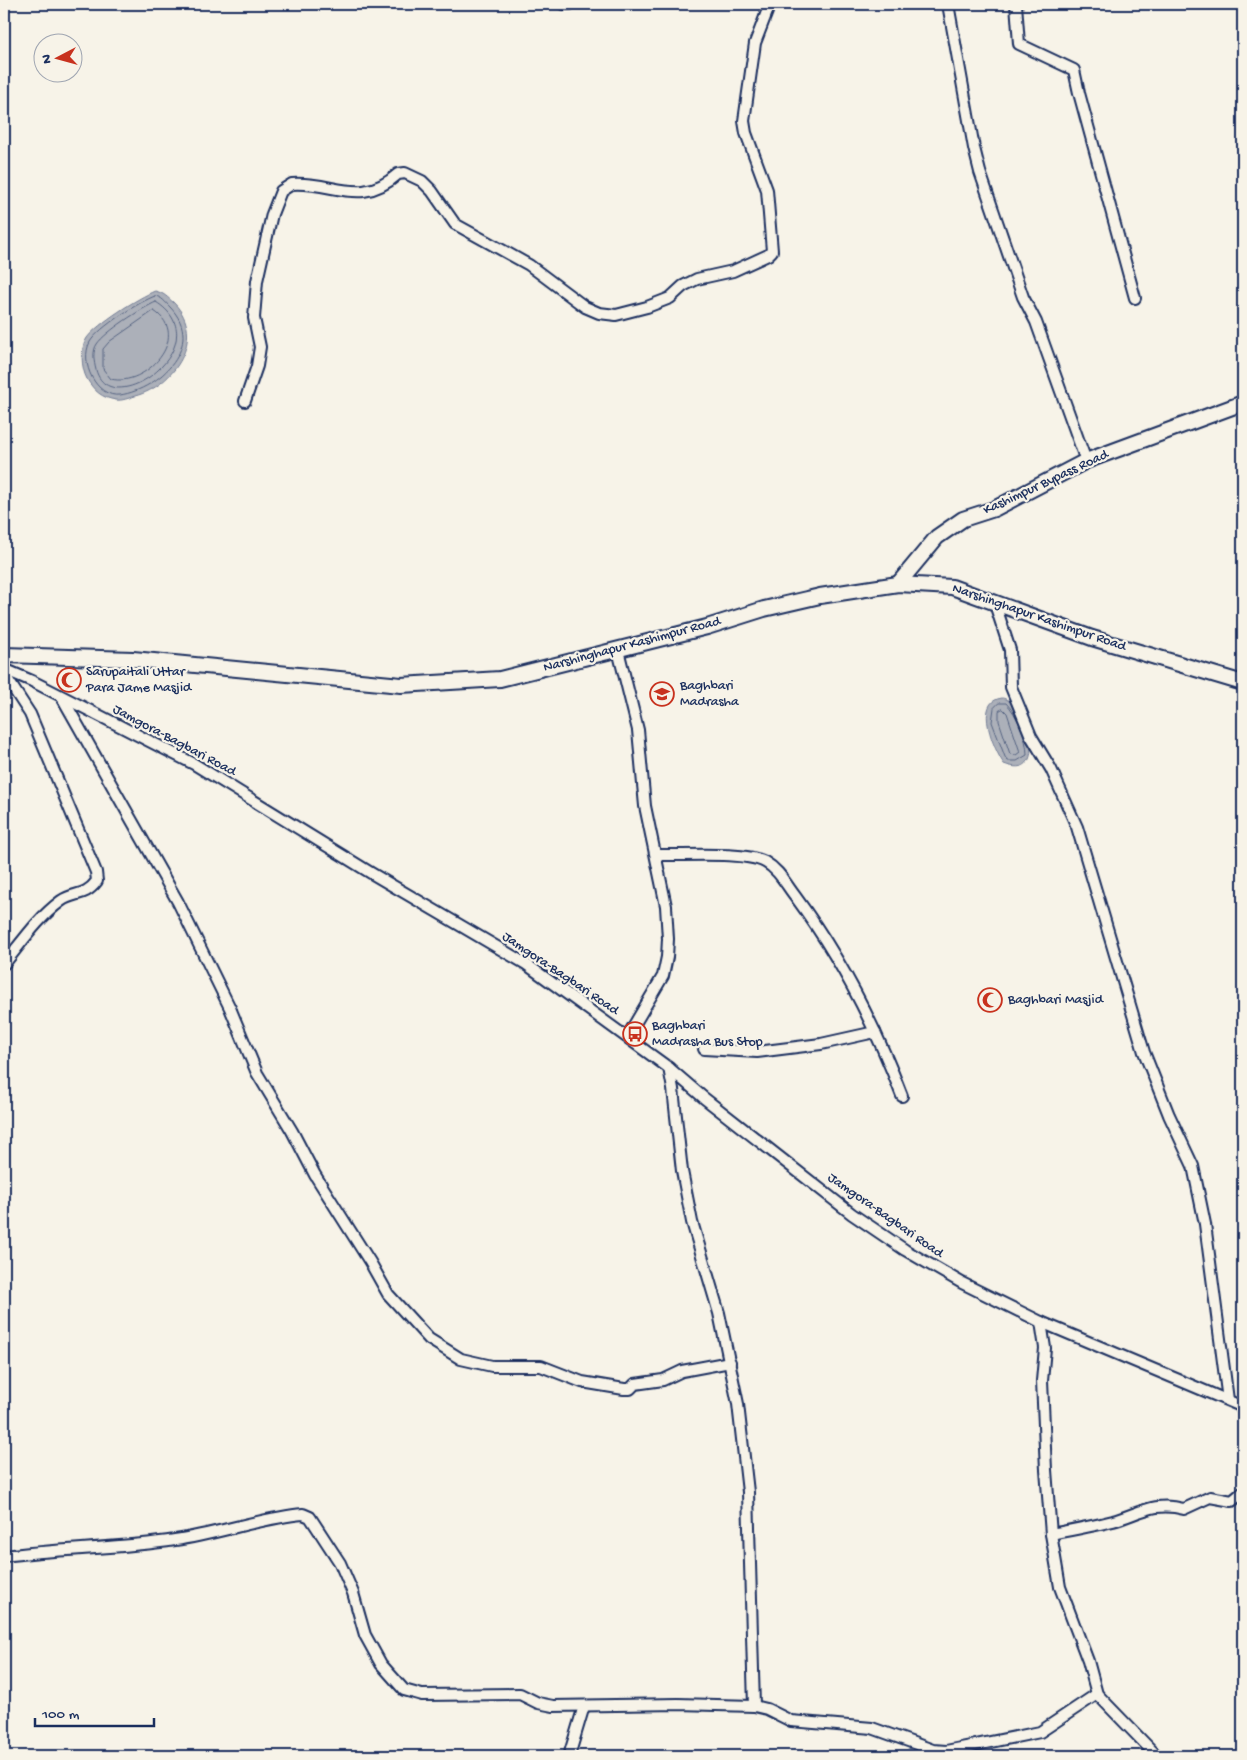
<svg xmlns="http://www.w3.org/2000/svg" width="1247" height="1760" font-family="'Gochi Hand',sans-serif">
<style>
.water{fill:#acb0b9;stroke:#727c95}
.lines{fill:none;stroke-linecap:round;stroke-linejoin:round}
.shore{stroke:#556382;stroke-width:1}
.street-casing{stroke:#1b2f5e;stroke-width:14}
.secondary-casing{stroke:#1b2f5e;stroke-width:18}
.street{stroke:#f7f3e8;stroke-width:10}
.secondary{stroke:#f7f3e8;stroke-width:14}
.labels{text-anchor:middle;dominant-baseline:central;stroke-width:4.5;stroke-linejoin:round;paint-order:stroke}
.street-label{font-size:14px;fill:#1b2f5e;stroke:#f7f3e8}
.poi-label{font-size:14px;fill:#1b2f5e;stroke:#f7f3e8;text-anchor:start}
</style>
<rect width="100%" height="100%" fill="#f7f3e8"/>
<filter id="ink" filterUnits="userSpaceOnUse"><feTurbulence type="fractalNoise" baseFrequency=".02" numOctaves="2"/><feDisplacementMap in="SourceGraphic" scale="10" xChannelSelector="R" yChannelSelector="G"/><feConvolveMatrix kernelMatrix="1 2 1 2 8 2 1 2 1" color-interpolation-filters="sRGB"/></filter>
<g filter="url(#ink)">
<!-- water -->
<g class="water">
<path d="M155,291C164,293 167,297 174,303C207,337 174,386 135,396C129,398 122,401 116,400C102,398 94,391 87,379C81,368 80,348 87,338C97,324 139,297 155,291Z"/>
<path d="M1002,698C1024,700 1053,783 1004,764C994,750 973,701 1002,698Z"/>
</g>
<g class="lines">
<!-- shore -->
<g class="shore">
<path d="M155,296C162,297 165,302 170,307C206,344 160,389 120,395C96,398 79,362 90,342C99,327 139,302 155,296Z"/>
<path d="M156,302C222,343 111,424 96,370C94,362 92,351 97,344C105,332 142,308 156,302Z"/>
<path d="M154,311C193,336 145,388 111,379L103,369V349L109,342Z"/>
<path d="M999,703H1006C1017,714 1027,739 1027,755L1017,761H1008L1005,757L992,722L994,708Z"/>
<polygon points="1003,709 1007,713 1020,752 1016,755 1010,754 999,721 999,711"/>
</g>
<!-- street casing -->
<g class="street-casing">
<g id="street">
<polyline points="564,4 570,4"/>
<polyline points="948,4 974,148 980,172 1023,297 1036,322 1086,461"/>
<polyline points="1016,4 1019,44 1074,70 1079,93 1135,298"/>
<path d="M245,401L257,366L260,347L254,318L257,281L272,214L281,191L292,184C334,181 360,208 398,174L405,173L422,181L432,191L455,224L529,265L585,307L599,313L616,315L647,307L670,298L683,286L697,279L733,271L768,255L772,251L767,190L746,133L744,121L755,43L770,4"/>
<polyline points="994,601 1010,650 1011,687 1031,736 1051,769 1077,827 1144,1052 1169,1115 1193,1166 1205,1224 1228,1400"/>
<polyline points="618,650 638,730 645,806 666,906 668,939 667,957 663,976 627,1037"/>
<polyline points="4,669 32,681 194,764 371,873 526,964 669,1068 704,1098 852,1214 905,1250 962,1283 1041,1322 1243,1407"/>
<path d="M4,674L30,714L96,872L97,881C84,898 75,891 61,901C38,918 22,942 4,964"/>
<polyline points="63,699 178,902 230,1008 257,1073 292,1131 315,1175 370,1262 388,1294 429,1339 461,1359 492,1366 541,1366 582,1382 624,1389 630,1389 635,1384 663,1380 682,1371 730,1362"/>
<path d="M656,855C682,856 744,851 765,862C779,870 785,883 795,896C840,957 875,1025 902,1096"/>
<polyline points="704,1049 757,1052 821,1044 875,1032"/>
<polyline points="669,1068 673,1089 682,1171 692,1222 719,1313 738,1404 748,1492 754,1706"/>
<polyline points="1041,1322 1045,1348 1042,1381 1046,1470 1051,1534 1060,1587 1088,1661 1097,1694 1157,1756"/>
<path d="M1051,1534C1072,1530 1093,1526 1113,1521C1140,1513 1155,1501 1184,1509L1210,1497L1232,1501L1243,1492"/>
<path d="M4,1556C61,1548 118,1549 175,1540C218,1534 260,1518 303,1514L310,1517L340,1563L353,1593L365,1635L381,1664L404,1690L422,1695L520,1694L538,1703L553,1706L678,1704L754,1706L767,1709L791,1721L872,1728L933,1750L946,1751L1040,1732L1097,1694"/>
<polyline points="569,1756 584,1706"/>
</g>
</g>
<!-- secondary casing -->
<g class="secondary-casing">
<g id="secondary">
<polyline points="898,584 937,537 963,519 994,509 1086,461 1243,403"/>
<polyline points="4,655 133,659 401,685 500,679 707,627 764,609 820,596 898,584 952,587 1092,638 1243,683"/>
</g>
</g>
<!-- street -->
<use href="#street" class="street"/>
<!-- secondary -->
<use href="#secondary" class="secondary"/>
</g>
</g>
<!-- icons -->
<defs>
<g id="mosque-ring" transform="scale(1.25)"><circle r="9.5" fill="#f7f3e8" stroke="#c8321e" stroke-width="1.5"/><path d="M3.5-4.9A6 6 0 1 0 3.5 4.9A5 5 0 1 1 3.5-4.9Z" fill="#c8321e"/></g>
<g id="university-ring" transform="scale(1.25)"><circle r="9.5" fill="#f7f3e8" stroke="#c8321e" stroke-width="1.5"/><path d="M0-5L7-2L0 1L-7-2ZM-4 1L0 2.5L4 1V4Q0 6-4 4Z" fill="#c8321e"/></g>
<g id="bus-ring" transform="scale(1.25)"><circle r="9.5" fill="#f7f3e8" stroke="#c8321e" stroke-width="1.5"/><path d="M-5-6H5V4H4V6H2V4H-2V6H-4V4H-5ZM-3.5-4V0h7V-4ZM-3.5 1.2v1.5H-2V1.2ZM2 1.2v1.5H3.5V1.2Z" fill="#c8321e"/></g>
</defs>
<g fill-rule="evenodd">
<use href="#mosque-ring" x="69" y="680"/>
<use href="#university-ring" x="662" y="694"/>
<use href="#mosque-ring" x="990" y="1000"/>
<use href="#bus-ring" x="635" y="1034"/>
</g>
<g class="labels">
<!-- street labels -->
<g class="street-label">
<text transform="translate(1046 483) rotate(-25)">Kashimpur Bypass Road</text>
<text transform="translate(1039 618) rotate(19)">Narshinghapur Kashimpur Road</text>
<text transform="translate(632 645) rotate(-15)">Narshinghapur Kashimpur Road</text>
<text transform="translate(174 741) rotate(28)">Jamgora-Bagbari Road</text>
<text transform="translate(560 974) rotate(34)">Jamgora-Bagbari Road</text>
<text transform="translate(885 1216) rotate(35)">Jamgora-Bagbari Road</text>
</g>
<!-- poi labels -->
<g class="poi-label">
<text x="86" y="672">Sarupaitali Uttar<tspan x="86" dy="16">Para Jame Masjid</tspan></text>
<text x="680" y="686">Baghbari<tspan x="680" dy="16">Madrasha</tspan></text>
<text x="1008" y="1000">Baghbari Masjid</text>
<text x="652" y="1026">Baghbari<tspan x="652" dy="16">Madrasha Bus Stop</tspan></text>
</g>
</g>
<!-- margin -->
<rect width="1247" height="1760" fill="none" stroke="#f7f3e8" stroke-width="20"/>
<rect x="10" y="10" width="1227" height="1740" fill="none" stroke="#1b2f5e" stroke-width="2" filter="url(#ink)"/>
<!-- north arrow -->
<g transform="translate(58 58) rotate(264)"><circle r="24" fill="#f7f3e8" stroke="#9fa5b1"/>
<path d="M0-4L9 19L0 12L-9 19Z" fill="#c8321e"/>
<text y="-8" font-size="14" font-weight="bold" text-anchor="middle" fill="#1b2f5e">N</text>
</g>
<!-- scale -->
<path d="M35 1718v8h119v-8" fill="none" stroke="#1b2f5e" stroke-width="2.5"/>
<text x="42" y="1718" font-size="15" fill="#1b2f5e" stroke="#f7f3e8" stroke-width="4" paint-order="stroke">100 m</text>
</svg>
